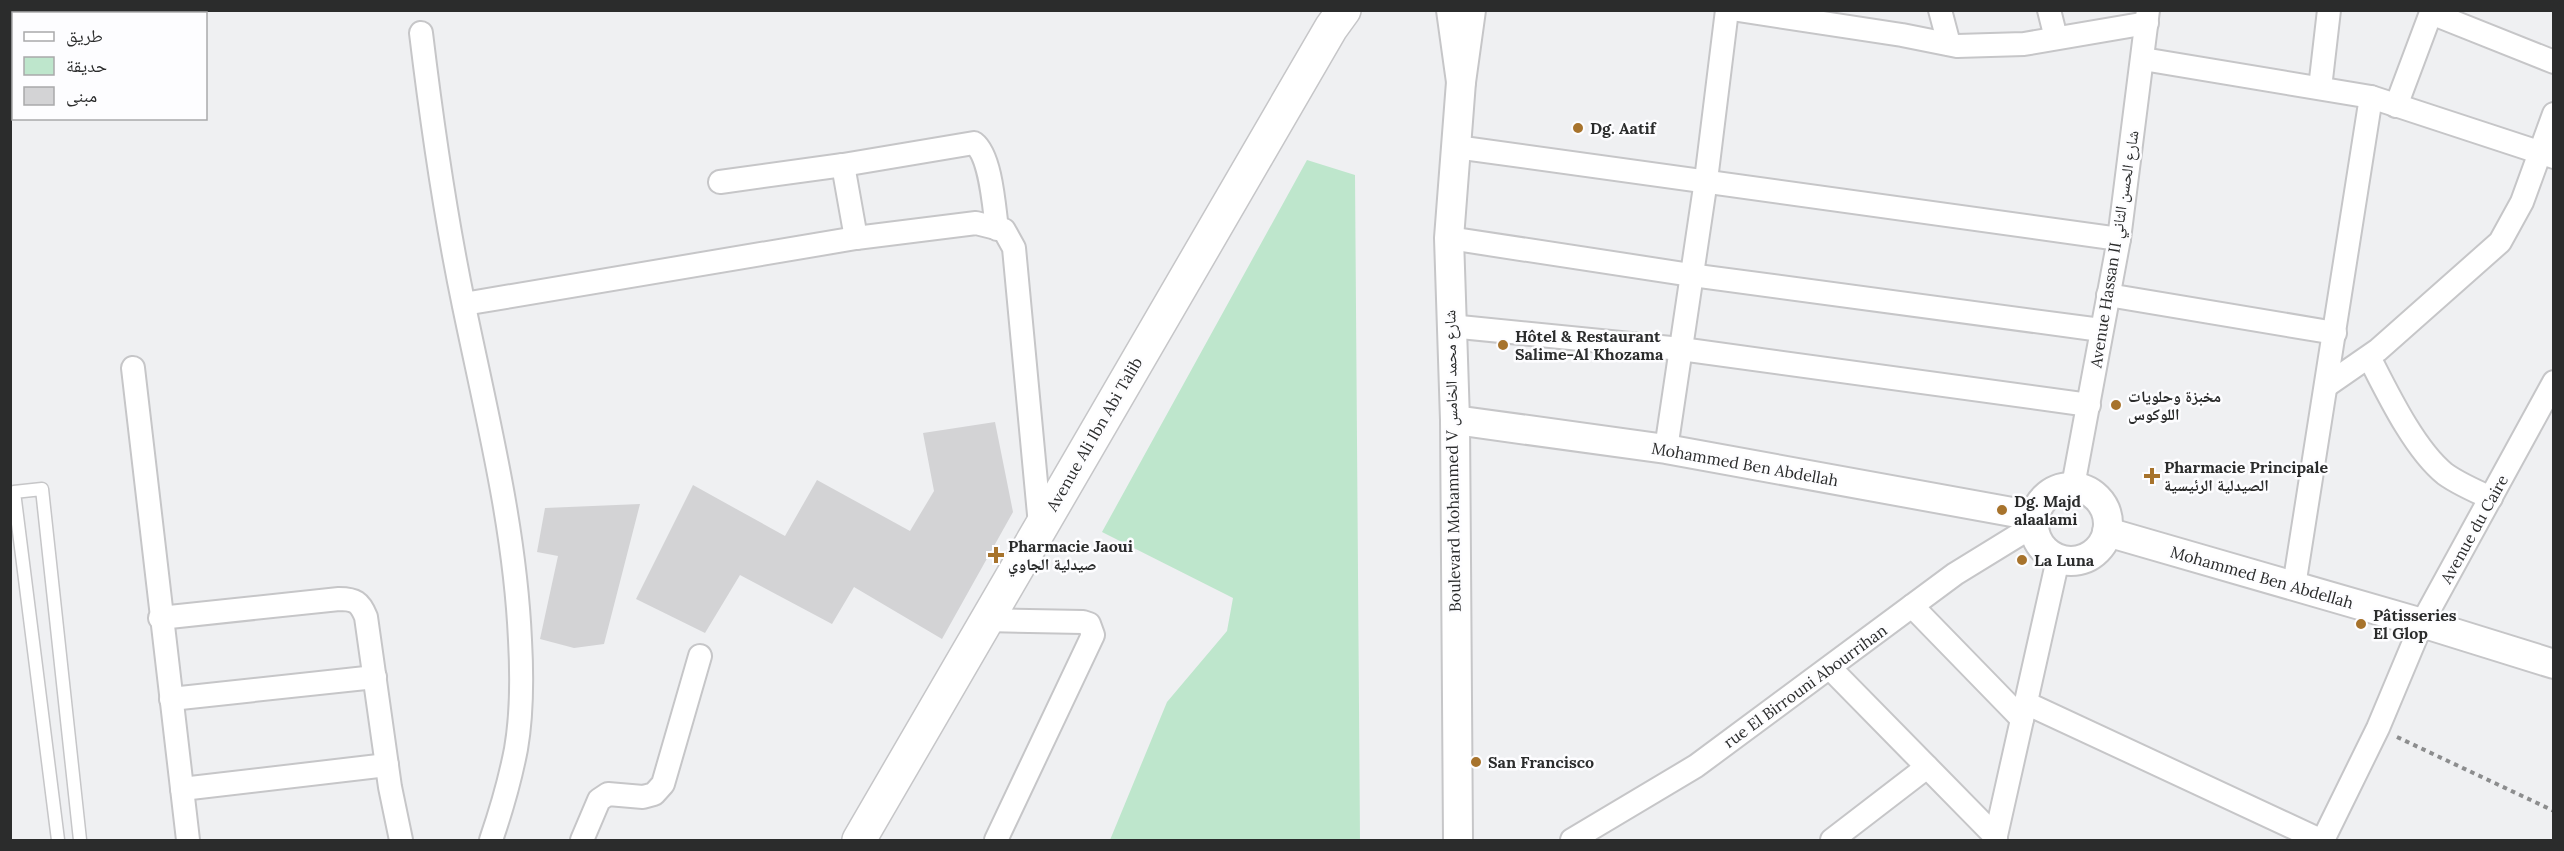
<svg xmlns="http://www.w3.org/2000/svg" width="2564" height="851" font-family="Lora,'Noto Naskh Arabic',serif">
<style>
.green{fill:#bee6cc}
.building{fill:#d3d3d5}
.lines{fill:none;stroke-linecap:round;stroke-linejoin:round}
.service-casing{stroke:#c6c6c8;stroke-width:15}
.minor-casing{stroke:#c6c6c8;stroke-width:26}
.tertiary-casing{stroke:#c6c6c8;stroke-width:32}
.secondary-casing{stroke:#c6c6c8;stroke-width:36}
.path{stroke:#8c8d8e;stroke-width:4;stroke-dasharray:4.5 4.5;stroke-linecap:butt}
.service{stroke:#fff;stroke-width:12}
.minor{stroke:#fff;stroke-width:22}
.tertiary{stroke:#fff;stroke-width:28}
.secondary{stroke:#fff;stroke-width:33}
.poi-dot{fill:#a7732c;stroke:#fdfdff;stroke-width:2}
.labels{text-anchor:middle;dominant-baseline:central;stroke-width:5;stroke-linejoin:round;paint-order:stroke}
.poi-label{font-size:16px;font-weight:bold;fill:#2b2c2c;stroke:#fdfdff;text-anchor:start}
.street-label{font-size:16px;fill:#2b2c2c;stroke:#fdfdff}
</style>
<rect width="100%" height="100%" fill="#eff0f2"/>
<!-- green -->
<polygon class="green" points="1307,160 1355,175 1360,840 1110,840 1167,702 1227,631 1233,598 1102,532"/>
<!-- building -->
<g class="building">
<polygon points="995,422 1013,512 942,639 854,587 832,624 740,575 705,633 636,599 693,485 785,536 817,480 910,531 934,491 923,433"/>
<polygon points="640,504 604,644 574,648 540,639 558,556 537,552 545,508"/>
</g>
<g class="lines">
<!-- service casing -->
<g class="service-casing">
<polyline id="service" points="58,840 14,492 42,489 80,840"/>
</g>
<!-- minor casing -->
<g class="minor-casing">
<g id="minor">
<polyline points="1738,10 1902,35 1957,46 2024,44 2147,23"/>
<polyline points="1940,10 1949,44"/>
<polyline points="2049,10 2056,38"/>
<polyline points="2431,13 2554,62"/>
<path d="M421,33C432,124 445,215 464,306C487,417 515,527 520,640C522,676 522,714 516,749C510,780 501,811 491,840"/>
<polyline points="2143,59 2371,97 2554,157"/>
<polyline points="2320,88 2329,10"/>
<polyline points="2396,106 2432,10"/>
<polyline points="1456,147 2119,239"/>
<polyline points="843,165 856,238"/>
<path d="M720,182L843,165L974,143C991,156 994,207 997,229"/>
<polyline points="1449,238 1691,275 2101,330"/>
<polyline points="2108,295 2335,333"/>
<polyline points="464,304 856,238 976,223 1004,230 1014,248 1040,525"/>
<polyline points="1450,326 1681,349 2089,405"/>
<path d="M2369,357C2387,392 2414,449 2445,474C2459,484 2475,491 2491,498"/>
<polyline points="133,368 188,840"/>
<polyline points="2326,386 2378,350 2500,242 2522,202 2554,114"/>
<polyline points="1666,449 1706,180 1727,10"/>
<polyline points="2073,486 2119,239 2148,10"/>
<polyline points="2294,586 2371,97"/>
<polyline points="1912,606 2022,719"/>
<path d="M160,618L339,599C355,599 360,602 366,617L390,787L401,840"/>
<polyline points="985,620 1083,622 1089,624 1093,635 996,840"/>
<polyline points="1830,668 1996,837"/>
<polyline points="171,699 375,677"/>
<polyline points="2026,703 2320,840"/>
<polyline points="182,789 387,765"/>
<polyline points="582,840 599,800 608,794 643,797 654,794 663,784 700,656"/>
<polyline points="1572,840 1696,766 1955,574 2033,526"/>
<polyline points="1832,840 1927,767"/>
<polyline points="1995,840 2058,559"/>
<polyline points="2323,840 2378,728 2422,623 2554,382"/>
</g>
</g>
<!-- tertiary casing -->
<g class="tertiary-casing">
<g id="tertiary">
<polyline points="1451,10 1461,82 1471,10"/>
<polyline points="1455,420 1666,449 2034,516"/>
<circle cx="2071" cy="524" r="37"/>
<polyline points="2107,532 2422,623 2554,664"/>
<polyline points="1458,840 1455,420 1449,238 1461,82"/>
</g>
</g>
<!-- secondary casing -->
<g class="secondary-casing">
<polyline id="secondary" points="859,840 1331,28 1344,10"/>
</g>
<!-- path -->
<polyline class="path" points="2397,737 2554,811"/>
<!-- service -->
<use href="#service" class="service"/>
<!-- minor -->
<use href="#minor" class="minor"/>
<!-- tertiary -->
<use href="#tertiary" class="tertiary"/>
<!-- secondary -->
<use href="#secondary" class="secondary"/>
</g>
<!-- markers -->
<g class="poi-dot">
<circle cx="1578" cy="128" r="6"/>
<circle cx="1503" cy="345" r="6"/>
<circle cx="2116" cy="405" r="6"/>
<path d="M2149 467h6v6h6v6h-6v6h-6v-6h-6v-6h6z"/>
<circle cx="2002" cy="510" r="6"/>
<path d="M993 546h6v6h6v6h-6v6h-6v-6h-6v-6h6z"/>
<circle cx="2022" cy="560" r="6"/>
<circle cx="2361" cy="624" r="6"/>
<circle cx="1476" cy="762" r="6"/>
</g>
<g class="labels">
<!-- poi labels -->
<g class="poi-label">
<text x="1590" y="128">Dg. Aatif</text>
<text x="1515" y="336">Hôtel &amp; Restaurant<tspan x="1515" dy="18">Salime-Al Khozama</tspan></text>
<text x="2128" y="396">مخبزة وحلويات<tspan x="2128" dy="18">اللوكوس</tspan></text>
<text x="2164" y="467">Pharmacie Principale<tspan x="2164" dy="18">الصيدلية الرئيسية</tspan></text>
<text x="2014" y="501">Dg. Majd<tspan x="2014" dy="18">alaalami</tspan></text>
<text x="1008" y="546">Pharmacie Jaoui<tspan x="1008" dy="18">صيدلية الجاوي</tspan></text>
<text x="2034" y="560">La Luna</text>
<text x="2373" y="615">Pâtisseries<tspan x="2373" dy="18">El Glop</tspan></text>
<text x="1488" y="762">San Francisco</text>
</g>
<!-- street labels -->
<g class="street-label">
<text transform="translate(2114 249) rotate(-81)">Avenue Hassan II شارع الحسن الثاني</text>
<text transform="translate(1094 434) rotate(-60)">Avenue Ali Ibn Abi Talib</text>
<text transform="translate(1452 461) rotate(-91)">Boulevard Mohammed V شارع محمد الخامس</text>
<text transform="translate(1745 464) rotate(10)">Mohammed Ben Abdellah</text>
<text transform="translate(2474 529) rotate(-61)">Avenue du Caire</text>
<text transform="translate(2262 577) rotate(16)">Mohammed Ben Abdellah</text>
<text transform="translate(1805 686) rotate(-36)">rue El Birrouni Abourrihan</text>
</g>
</g>
<!-- border -->
<rect width="2564" height="851" fill="none" stroke="#2b2c2c" stroke-width="24"/>
<!-- legend -->
<rect x="12" y="12" width="195" height="108" fill="#fdfdff" stroke="#a9a9ab" stroke-width="1.5"/>
<rect x="24" y="32" width="30" height="9" fill="#ffffff" stroke="#a9a9ab" stroke-width="1.5"/>
<text x="66" y="42" font-size="18" fill="#2b2c2c">طريق</text>
<rect x="24" y="57" width="30" height="18" fill="#bee6cc" stroke="#a9a9ab" stroke-width="1.5"/>
<text x="66" y="72" font-size="18" fill="#2b2c2c">حديقة</text>
<rect x="24" y="87" width="30" height="18" fill="#d3d3d5" stroke="#a9a9ab" stroke-width="1.5"/>
<text x="66" y="102" font-size="18" fill="#2b2c2c">مبنى</text>
</svg>
